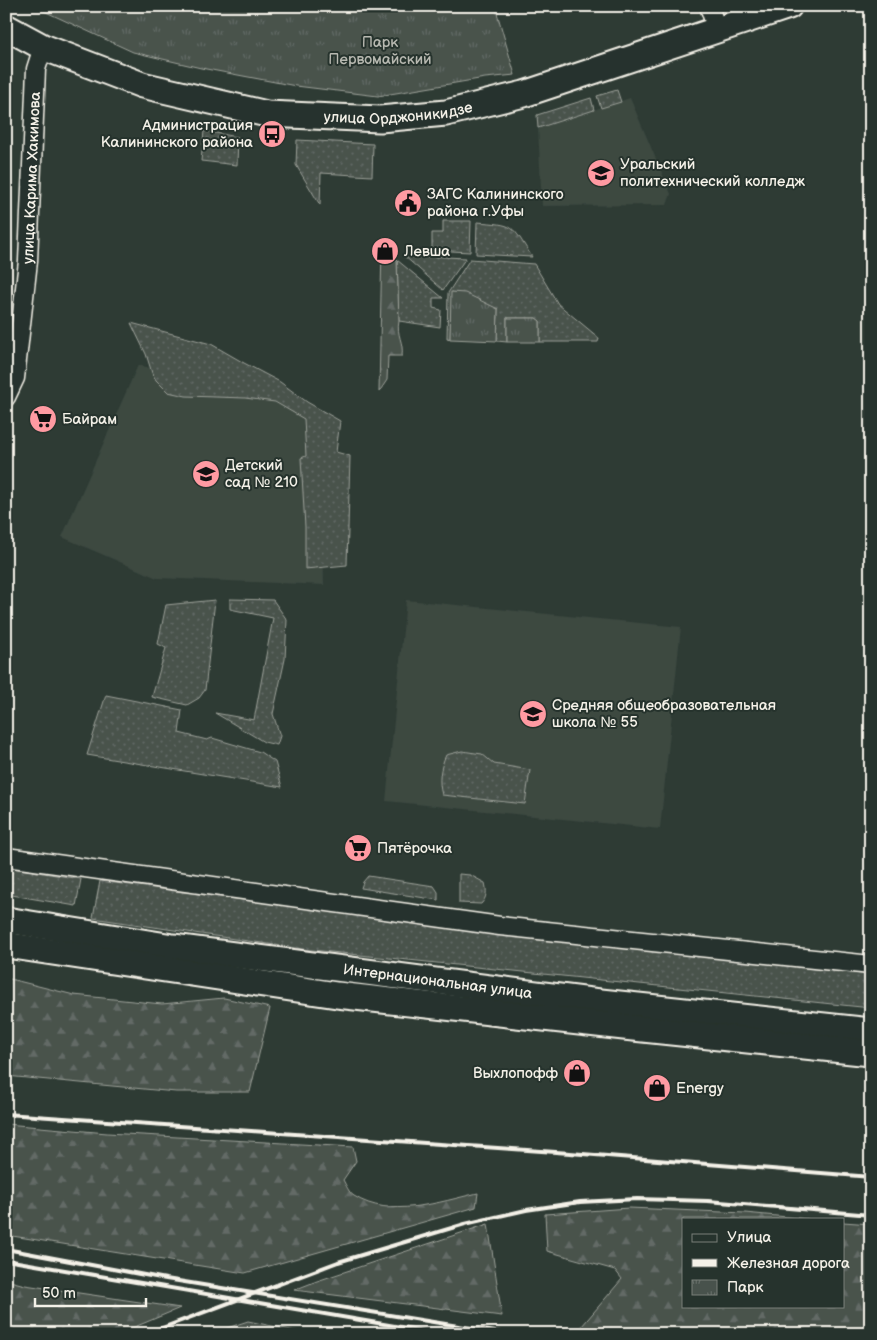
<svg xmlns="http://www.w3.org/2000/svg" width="877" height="1340" font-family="'Balsamiq Sans',sans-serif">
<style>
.built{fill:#3c4841}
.grass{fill:url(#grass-dots);stroke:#9ea29a}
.forest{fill:url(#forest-firs);stroke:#9ea29a}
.park{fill:url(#park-tufts);stroke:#9ea29a}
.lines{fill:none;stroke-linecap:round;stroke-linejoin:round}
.minor-casing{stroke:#f4f1e8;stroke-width:21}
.secondary-casing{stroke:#f4f1e8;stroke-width:29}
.minor{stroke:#26332d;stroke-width:18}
.secondary{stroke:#26332d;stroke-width:25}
.rail{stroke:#f4f1e8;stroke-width:4}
.labels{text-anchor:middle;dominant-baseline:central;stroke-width:4;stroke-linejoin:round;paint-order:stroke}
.park-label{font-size:15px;fill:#b8b9b1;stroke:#26332d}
.street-label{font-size:15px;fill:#f4f1e8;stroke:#26332d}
.poi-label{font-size:15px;fill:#f4f1e8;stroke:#26332d;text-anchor:start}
</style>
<defs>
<pattern id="grass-dots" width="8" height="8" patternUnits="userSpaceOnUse" patternTransform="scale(1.25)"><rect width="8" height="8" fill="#48524c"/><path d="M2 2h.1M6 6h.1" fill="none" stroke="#636b66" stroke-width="1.8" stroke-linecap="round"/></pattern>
<pattern id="forest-firs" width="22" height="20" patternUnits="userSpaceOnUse" patternTransform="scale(1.25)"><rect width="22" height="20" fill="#48524c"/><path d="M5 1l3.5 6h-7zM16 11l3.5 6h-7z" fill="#636b66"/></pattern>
<pattern id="park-tufts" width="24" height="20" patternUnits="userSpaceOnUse" patternTransform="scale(1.25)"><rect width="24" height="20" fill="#48524c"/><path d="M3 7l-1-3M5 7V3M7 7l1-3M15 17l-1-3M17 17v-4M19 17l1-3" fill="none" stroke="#636b66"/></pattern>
</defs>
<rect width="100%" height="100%" fill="#2e3b34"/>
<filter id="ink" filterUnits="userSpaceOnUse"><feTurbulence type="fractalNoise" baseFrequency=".02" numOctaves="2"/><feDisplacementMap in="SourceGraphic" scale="10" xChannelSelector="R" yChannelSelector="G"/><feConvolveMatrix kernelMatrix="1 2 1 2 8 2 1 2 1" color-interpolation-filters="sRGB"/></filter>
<g filter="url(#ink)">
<!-- built -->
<g class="built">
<polygon points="630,98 671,194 667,205 542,206 538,128"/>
<polygon points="138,365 321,411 324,585 157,578 62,537"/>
<polygon points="406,600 681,627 660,829 386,801"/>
</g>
<!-- grass -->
<g class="grass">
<polygon points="617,90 621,102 601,108 597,96"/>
<polygon points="591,98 594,110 538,128 537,115"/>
<polygon points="204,131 238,137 237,165 201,161"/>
<polygon points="297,140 373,144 372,176 321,173 320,205 296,165"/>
<polygon points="443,221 471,221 470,252 432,250 432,233 443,233"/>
<path d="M477,222C516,225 511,224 532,257L476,254Z"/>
<polygon points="403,255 466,258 443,290"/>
<polygon points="470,259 534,264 558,304 599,338 598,342 540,342 540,321 536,318 507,318 507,342 497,341 498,309 452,292 450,339 447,338 448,293"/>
<polygon points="397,260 443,298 433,298 433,308 441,310 440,327 399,321"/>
<polygon points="131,323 211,344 244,363 280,382 307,402 340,421 336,452 350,456 347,565 305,569 305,527 301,458 306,456 304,419 275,402 245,398 186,396 168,392 156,380 152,373 146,354"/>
<polygon points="230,599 273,600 287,620 285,659 273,714 280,736 277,745 264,742 215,713 254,720 273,618 230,609"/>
<polygon points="215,600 205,690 199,698 187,705 152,697 166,648 158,644 166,605"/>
<polygon points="106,695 182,710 179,733 207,740 212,738 260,752 275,762 282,787 87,755"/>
<path d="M462,751L482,754L494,764L530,770L525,804L442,795C438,781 440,768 446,755Z"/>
<polygon points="6,867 81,879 76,906 6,894"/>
<path d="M459,874L470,875L485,883C487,891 487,898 481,904L459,903Z"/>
<polygon points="368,876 434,886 438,892 438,900 361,888 363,882"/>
<polygon points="100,881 514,936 871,975 871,1008 302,949 93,918"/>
</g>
<!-- forest -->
<g class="forest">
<path d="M382,244L397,260L399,321C396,336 404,341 402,356H388L387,380L379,392Z"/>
<polygon points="6,978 74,995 162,1004 224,998 270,1008 250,1092 176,1092 6,1076"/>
<path d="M6,1124L107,1133L353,1147L356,1161L343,1180C346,1185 349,1193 354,1196C390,1219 439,1202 478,1193L476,1207L245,1273L6,1235Z"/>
<polygon points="629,1208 745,1213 808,1219 683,1219 683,1306 843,1306 843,1222 871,1224 871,1334 576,1333 622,1279 615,1270 547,1251 545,1214"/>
<polygon points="488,1224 502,1316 294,1290 317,1281"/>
<polygon points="6,1280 25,1285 180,1308 118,1334 6,1334"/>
<polygon points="248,1321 310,1334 209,1334"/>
</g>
<!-- park -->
<g class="park">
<polygon points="33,6 495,6 515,75 485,78 378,96 296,86 201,68 133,52"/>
<polygon points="451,292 465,293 498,309 497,341 450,339"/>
<polygon points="507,318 536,318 540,321 540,342 507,342"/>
</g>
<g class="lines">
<!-- minor casing -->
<g class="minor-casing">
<g id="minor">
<polyline points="709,6 717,30"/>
<path id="s1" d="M6,397L15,378L28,261L36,69L43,47"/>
<polyline points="6,857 500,926 871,965"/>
</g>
</g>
<!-- secondary casing -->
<g class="secondary-casing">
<g id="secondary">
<path id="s2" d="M6,27L43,47L142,85L267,114L380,119L446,113L524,94L789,6"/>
<path id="s3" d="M6,920L173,947L591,1001L871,1031"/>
<polyline points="6,945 337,995 624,1027 871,1053"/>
</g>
</g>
<!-- minor -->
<use href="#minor" class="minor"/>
<!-- secondary -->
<use href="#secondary" class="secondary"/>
<!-- rail -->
<g class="rail">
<polyline points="6,1114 570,1153 871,1177"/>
<polyline points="6,1249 166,1279 508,1334"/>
<polyline points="6,1260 442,1334"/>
<polyline points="146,1334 338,1262 465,1224 526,1210 580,1202 637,1199 708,1201 871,1215"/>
</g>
</g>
</g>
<!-- icons -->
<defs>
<g id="bus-disc" transform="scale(1.4375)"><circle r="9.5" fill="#ff9aa2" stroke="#26332d"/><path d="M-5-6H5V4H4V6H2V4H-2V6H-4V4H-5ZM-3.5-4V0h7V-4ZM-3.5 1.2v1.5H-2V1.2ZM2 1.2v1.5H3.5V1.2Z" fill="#111"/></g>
<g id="university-disc" transform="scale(1.4375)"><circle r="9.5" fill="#ff9aa2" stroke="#26332d"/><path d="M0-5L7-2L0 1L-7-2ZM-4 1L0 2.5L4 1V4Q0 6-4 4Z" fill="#111"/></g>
<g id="civic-disc" transform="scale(1.4375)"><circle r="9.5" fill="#ff9aa2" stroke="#26332d"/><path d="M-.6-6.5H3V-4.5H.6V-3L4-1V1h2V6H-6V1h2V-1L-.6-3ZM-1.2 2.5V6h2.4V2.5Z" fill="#111"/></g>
<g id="shop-disc" transform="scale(1.4375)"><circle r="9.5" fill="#ff9aa2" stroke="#26332d"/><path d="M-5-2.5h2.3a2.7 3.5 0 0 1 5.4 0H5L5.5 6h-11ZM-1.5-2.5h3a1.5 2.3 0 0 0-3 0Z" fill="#111"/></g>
<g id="supermarket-disc" transform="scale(1.4375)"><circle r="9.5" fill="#ff9aa2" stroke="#26332d"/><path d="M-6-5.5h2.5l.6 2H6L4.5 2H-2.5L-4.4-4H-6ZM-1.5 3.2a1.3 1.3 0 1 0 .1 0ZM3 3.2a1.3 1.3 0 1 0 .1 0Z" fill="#111"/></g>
<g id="school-disc" transform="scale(1.4375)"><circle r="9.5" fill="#ff9aa2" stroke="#26332d"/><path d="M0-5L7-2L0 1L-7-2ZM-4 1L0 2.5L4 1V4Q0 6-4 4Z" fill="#111"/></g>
</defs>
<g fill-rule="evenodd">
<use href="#bus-disc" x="272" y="134"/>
<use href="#university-disc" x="601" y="173"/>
<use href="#civic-disc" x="408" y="203"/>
<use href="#shop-disc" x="385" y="251"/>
<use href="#supermarket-disc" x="43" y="419"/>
<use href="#school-disc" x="206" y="474"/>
<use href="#school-disc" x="533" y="714"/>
<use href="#supermarket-disc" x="358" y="848"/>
<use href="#shop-disc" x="577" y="1073"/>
<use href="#shop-disc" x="657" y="1088"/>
</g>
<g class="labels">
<!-- park labels -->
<g class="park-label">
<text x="380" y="42">Парк<tspan x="380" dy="17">Первомайский</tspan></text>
</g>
<!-- street labels -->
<g class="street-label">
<text stroke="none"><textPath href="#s2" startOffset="408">улица Орджоникидзе</textPath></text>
<text stroke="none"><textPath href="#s1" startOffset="222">улица Карима Хакимова</textPath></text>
<text stroke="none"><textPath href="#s3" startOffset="436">Интернациональная улица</textPath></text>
</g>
<!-- poi labels -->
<g class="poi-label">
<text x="253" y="125" text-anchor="end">Администрация<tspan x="253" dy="17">Калининского района</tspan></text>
<text x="620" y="164">Уральский<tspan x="620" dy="17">политехнический колледж</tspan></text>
<text x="427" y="194">ЗАГС Калининского<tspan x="427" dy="17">района г.Уфы</tspan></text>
<text x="404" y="251">Левша</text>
<text x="62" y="419">Байрам</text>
<text x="225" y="465">Детский<tspan x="225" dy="17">сад № 210</tspan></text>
<text x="552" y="705">Средняя общеобразовательная<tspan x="552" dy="17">школа № 55</tspan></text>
<text x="377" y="848">Пятёрочка</text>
<text x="558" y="1073" text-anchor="end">Выхлопофф</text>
<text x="676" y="1088">Energy</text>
</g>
</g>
<!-- margin -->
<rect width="877" height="1340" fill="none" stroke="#26332d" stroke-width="25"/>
<rect x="12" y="12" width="852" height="1315" fill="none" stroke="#f4f1e8" stroke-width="2" filter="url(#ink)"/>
<!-- legend -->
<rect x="682" y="1218" width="162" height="90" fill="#26332d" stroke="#787f78"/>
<rect x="692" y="1234" width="25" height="8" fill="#26332d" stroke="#787f78"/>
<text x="727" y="1242" font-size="15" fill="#f4f1e8">Улица</text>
<rect x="692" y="1259" width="25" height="8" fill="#f4f1e8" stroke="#787f78"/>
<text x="727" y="1268" font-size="15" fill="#f4f1e8">Железная дорога</text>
<rect x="692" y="1280" width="25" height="15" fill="url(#park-tufts)" stroke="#787f78"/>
<text x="727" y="1292" font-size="15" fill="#f4f1e8">Парк</text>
<!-- scale -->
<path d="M35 1298v8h111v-8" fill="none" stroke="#f4f1e8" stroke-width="2.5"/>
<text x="42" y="1298" font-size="15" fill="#f4f1e8" stroke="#26332d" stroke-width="4" paint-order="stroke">50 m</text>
</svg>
